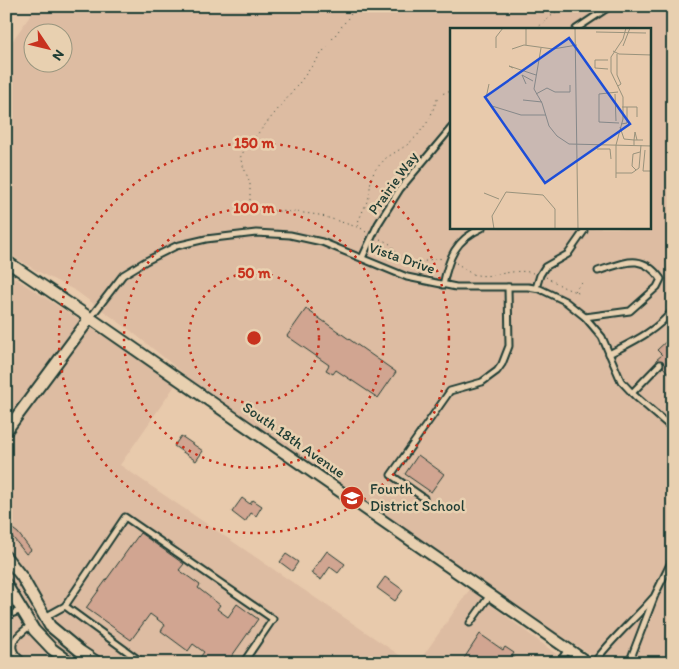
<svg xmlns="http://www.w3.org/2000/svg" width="679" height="669" font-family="Itim,sans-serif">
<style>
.built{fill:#ddbca2;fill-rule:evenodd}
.building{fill:#d1a591;stroke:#1f3d34}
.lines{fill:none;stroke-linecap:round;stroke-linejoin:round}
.service-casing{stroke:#1f3d34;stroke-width:9}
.minor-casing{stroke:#1f3d34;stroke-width:14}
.path{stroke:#1f3d34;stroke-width:1;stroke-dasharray:1 4;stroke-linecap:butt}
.service{stroke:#e8d0b0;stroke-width:5}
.minor{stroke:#e8d0b0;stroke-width:10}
.ring{fill:none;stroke:#c8321e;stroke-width:2.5;stroke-dasharray:2.5 5}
.labels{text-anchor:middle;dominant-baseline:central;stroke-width:5;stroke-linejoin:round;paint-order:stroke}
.street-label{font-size:15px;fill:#1f3d34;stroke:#e8d0b0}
.poi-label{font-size:15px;fill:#1f3d34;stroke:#e8d0b0;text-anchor:start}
.inset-road{fill:none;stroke:#98927c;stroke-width:1}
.view{fill:#1d4ed8;fill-opacity:0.15;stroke:#1d4ed8;stroke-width:2.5}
.inset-edge{fill:none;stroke:#1f3d34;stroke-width:2.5}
.centre{fill:#c8321e;stroke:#e8d0b0;stroke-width:2.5}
.ring-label{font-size:15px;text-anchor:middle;font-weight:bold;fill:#c8321e;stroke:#e8d0b0;stroke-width:5;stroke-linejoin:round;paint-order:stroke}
</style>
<rect width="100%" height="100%" fill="#e8caac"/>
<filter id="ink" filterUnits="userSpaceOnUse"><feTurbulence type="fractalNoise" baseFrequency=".02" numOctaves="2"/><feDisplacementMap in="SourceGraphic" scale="10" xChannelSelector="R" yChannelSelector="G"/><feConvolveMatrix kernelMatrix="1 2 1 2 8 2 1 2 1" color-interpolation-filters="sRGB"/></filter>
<g filter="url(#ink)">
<!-- built -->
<g class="built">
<path d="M37,6H673V663H604L527,614L210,395L131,331L76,291L37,271L6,252V50ZM452,29H650V228H452ZM32,32H62V62H32Z"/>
<polygon points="6,272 176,384 120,465 411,663 6,663"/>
<polygon points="470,589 568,663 418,663"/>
</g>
<!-- building -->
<g class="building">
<polygon points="306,309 396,372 378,398 336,370 333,374 326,370 329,365 287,336"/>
<polygon points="673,335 673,378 663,367 663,361 656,360 662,355 657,350"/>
<polygon points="181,436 203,451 196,461 174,446"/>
<polygon points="418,455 444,474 431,492 405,474"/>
<polygon points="242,498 250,504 253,500 262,506 256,516 251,513 245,522 232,512"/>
<polygon points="6,524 18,533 31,550 26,554 6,529"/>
<polygon points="140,533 184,564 179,570 200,585 198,588 220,605 217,609 228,617 237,604 258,619 227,663 196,663 204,652 193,644 188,651 161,631 165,625 150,614 131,640 86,608"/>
<polygon points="327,551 345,564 338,573 330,567 321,580 311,573"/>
<polygon points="286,554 298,562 292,571 280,562"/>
<polygon points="385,577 403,590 395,601 377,588"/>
<polygon points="480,634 503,650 505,647 514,653 512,656 521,663 461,663"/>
</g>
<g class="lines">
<!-- service casing -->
<g class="service-casing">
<g id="service">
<polyline points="576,29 609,7 613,6"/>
<polyline points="362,258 378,224 400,189 452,127"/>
<path d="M443,285C449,257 455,240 482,228"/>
<polyline points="536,288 540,275 545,267 568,254 584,231"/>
<path d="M585,317L630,311L657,287L661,279C641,252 625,263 598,271"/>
<polyline points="90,318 123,275 146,261 176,246 206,239 256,233 290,235 322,242 407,277 456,287 528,287 540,289 565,301 585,317 602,337 621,381 635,396 673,429"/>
<path d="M609,354C634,341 655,332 673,310"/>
<polyline points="632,393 660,364"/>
<polyline points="424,498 391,475 450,391 482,382 497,371 502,364 509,346 508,287"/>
<polyline points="65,606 143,663"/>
<polyline points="6,616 22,610"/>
<polyline points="45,617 65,606 125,517 273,619 243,663"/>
<polyline points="470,623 490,595"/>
<path d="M25,663C3,647 14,638 31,625"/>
<polyline points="559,663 568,649"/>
<path d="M594,663C611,639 634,620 653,598"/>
<polyline points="629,663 655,595 673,558"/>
</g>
</g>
<!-- minor casing -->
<g class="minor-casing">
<g id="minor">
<polyline points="6,261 90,318 588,663"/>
<polyline points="6,431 90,318"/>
<polyline points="6,557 22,577 50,626 80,651 98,663"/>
<polyline points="6,584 34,630 52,649 71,663"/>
</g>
</g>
<!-- path -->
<g class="path">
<polyline points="357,6 294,90 245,149 240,158 250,183 250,201 254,208 257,210 296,212 319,215 360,228"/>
<polyline points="536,29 563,6"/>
<polyline points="366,232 358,226 358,222 369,197 371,179 375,170 386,158 407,145 417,136 429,120 438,97 441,94 452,91"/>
<path d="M380,239C384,241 388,242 391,245C398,254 397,261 411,263C422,265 432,256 443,259"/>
<path d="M456,263C462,266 467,272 473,274C493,280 512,267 533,273"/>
<polyline points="546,277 565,288 581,294"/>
<polyline points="574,291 583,282"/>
</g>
<!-- service -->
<use href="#service" class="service"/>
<!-- minor -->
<use href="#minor" class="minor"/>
</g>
</g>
<!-- distance rings -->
<g class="ring">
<circle cx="254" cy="338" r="65"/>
<circle cx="254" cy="338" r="130"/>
<circle cx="254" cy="338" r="195"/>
</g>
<!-- icons -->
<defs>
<g id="school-disc" transform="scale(1.25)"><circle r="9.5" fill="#c8321e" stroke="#e8d0b0"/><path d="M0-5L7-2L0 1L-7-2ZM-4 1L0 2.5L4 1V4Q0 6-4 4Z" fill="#fff"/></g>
</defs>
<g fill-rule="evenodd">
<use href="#school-disc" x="352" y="498"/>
</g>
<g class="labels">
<!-- street labels -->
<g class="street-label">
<text transform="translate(393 183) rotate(-54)">Prairie Way</text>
<text transform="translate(402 258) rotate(19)">Vista Drive</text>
<text transform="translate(294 440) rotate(35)">South 18th Avenue</text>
</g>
<!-- poi labels -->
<g class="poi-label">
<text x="370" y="489">Fourth<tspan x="370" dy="17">District School</tspan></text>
</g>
</g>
<!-- overview -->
<g transform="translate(450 28)">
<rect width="201" height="201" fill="#e8caac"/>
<path class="inset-road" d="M125,0L128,201M146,4L196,5M76,17V0M173,18L180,0M46,20V9L53,0M91,20L84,61L92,75L99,98L107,108L119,116L202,118M62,21L74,17L103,21L127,17M163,23L169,26L202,27M167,26V47L171,56L168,58M63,40L59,38L86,47M158,41L145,40V32H158M39,56L36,70L42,78L71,87H96M76,56L72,47L83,53M168,64L149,66V94L169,95M86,66L97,60L105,64H120V57M165,66L166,93M73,72L92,74M177,79H187V89M171,96L177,95V79H172M170,99L174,111L184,112V117M187,112L185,104L184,112H193M147,121H160L161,131M195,122L193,143H202M186,142L182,138L183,126L190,124M166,145H182L189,140L191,117M166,150V117L173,91V69L161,44V29L173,11L176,0M34,165L49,171M44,201L42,188L56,164L93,167L105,181V201"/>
<path class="view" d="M119,10L180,96L95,155L35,69Z"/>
<rect width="201" height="201" class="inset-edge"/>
</g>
<circle cx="254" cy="338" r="8" class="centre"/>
<g class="ring-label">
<text x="254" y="148">150 m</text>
<text x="254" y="213">100 m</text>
<text x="254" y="278">50 m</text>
</g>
<!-- margin -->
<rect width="679" height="669" fill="none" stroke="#e8d0b0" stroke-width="25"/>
<rect x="12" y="12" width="654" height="644" fill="none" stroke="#1f3d34" stroke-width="2" filter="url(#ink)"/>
<!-- north arrow -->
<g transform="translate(48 48) rotate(125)"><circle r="24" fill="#e8d0b0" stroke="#98957e"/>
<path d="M0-4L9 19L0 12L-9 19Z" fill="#c8321e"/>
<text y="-8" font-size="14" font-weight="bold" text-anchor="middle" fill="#1f3d34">N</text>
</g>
</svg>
